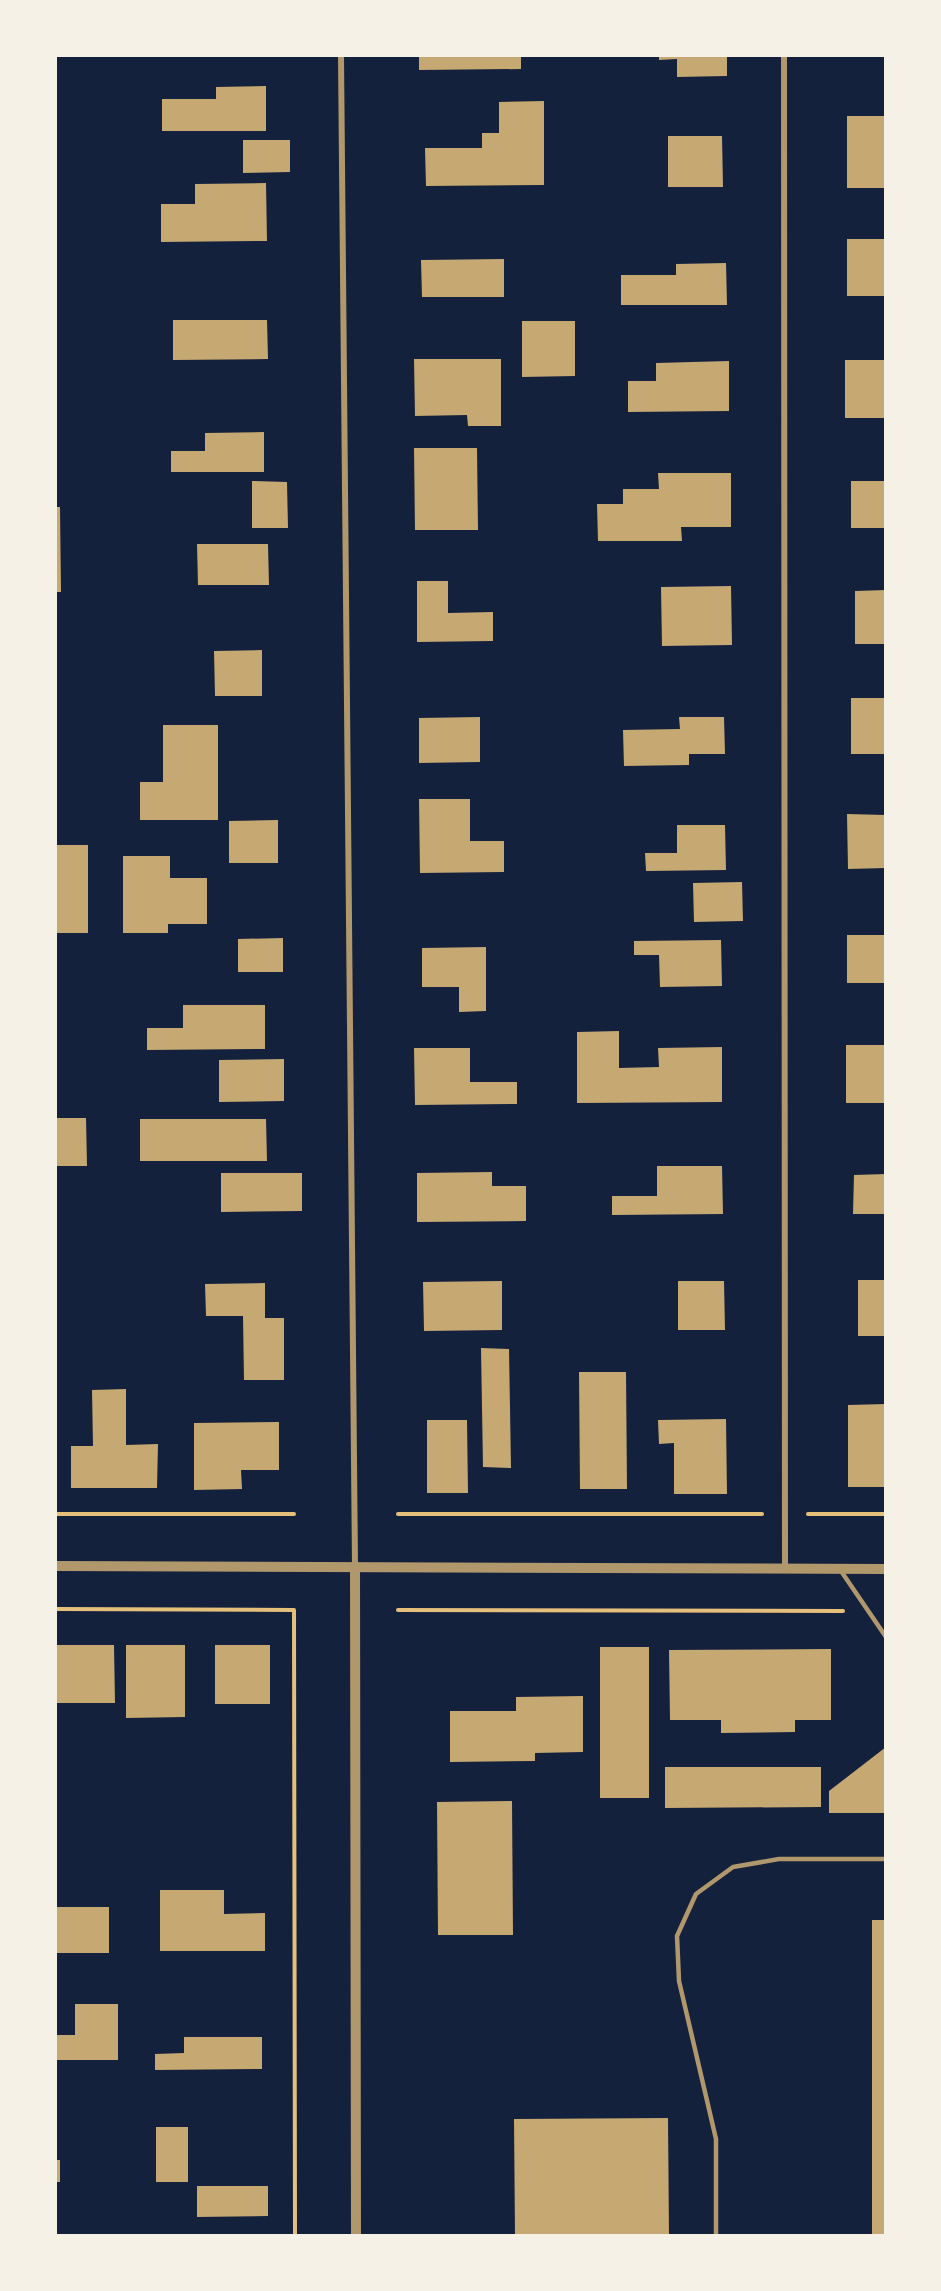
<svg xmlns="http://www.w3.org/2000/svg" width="941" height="2291" font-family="Lato,sans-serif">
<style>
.building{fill:#c6a872}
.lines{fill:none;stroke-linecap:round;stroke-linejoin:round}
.path{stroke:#e5c07b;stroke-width:4}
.service{stroke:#b1986c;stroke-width:4.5}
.minor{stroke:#b1986c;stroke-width:6}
.tertiary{stroke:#b1986c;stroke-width:10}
</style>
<rect width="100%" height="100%" fill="#14213d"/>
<!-- building -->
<g class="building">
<polygon points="419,56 521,56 521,69 419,70"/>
<polygon points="659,56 727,56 727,76 677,77 677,59 659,60"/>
<polygon points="266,86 266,131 162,131 162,99 216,99 216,87"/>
<polygon points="544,101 544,185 426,186 425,148 482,148 482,133 499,133 499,102"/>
<rect x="847" y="116" width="39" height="72"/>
<polygon points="668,136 722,136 723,187 668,187"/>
<polygon points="243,140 290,140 290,172 243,173"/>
<polygon points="266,183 267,241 161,242 161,204 195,204 195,184"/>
<rect x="847" y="239" width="39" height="57"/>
<polygon points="504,259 504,297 422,297 421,260"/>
<polygon points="726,263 727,305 621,305 621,275 676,275 676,264"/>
<polygon points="173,320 267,320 268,359 173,360"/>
<polygon points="522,321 575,321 575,376 522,377"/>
<polygon points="414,359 501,359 501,426 468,426 467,415 415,416"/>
<rect x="845" y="360" width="41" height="58"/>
<polygon points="729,361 729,411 628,412 628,381 656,381 656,363"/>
<polygon points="264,432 264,472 171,472 171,451 205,451 205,433"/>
<polygon points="414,448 477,448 478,530 415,530"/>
<polygon points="658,473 731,473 731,527 681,527 682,541 598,541 597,504 623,504 623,489 659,489"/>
<polygon points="252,481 287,482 288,528 252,528"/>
<rect x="851" y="481" width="35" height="47"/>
<polygon points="56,507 60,507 61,592 56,592"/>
<polygon points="197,544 268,544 269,585 198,585"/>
<polygon points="417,581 448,581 448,613 493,612 493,641 417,642"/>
<polygon points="731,586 732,645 662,646 661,587"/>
<polygon points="886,590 886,644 855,644 855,591"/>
<polygon points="262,650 262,696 215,696 214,651"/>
<rect x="851" y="698" width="35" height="56"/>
<polygon points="480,717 480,762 419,763 419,718"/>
<polygon points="679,717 724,717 725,754 689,754 689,765 624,766 623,730 680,729"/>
<polygon points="163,725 218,725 218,820 140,820 140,782 163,782"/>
<polygon points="419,799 470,799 470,841 504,841 504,872 420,873"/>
<polygon points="847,814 886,815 886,868 848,869"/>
<polygon points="278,820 278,863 229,863 229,821"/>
<polygon points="677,825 725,825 726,870 646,871 645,853 677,853"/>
<rect x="56" y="845" width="32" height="88"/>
<polygon points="123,856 170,856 170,878 207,878 207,924 168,924 168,933 123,933"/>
<polygon points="742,882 743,921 694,922 693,883"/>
<rect x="847" y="935" width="39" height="48"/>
<polygon points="283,938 283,972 238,972 238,939"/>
<polygon points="721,940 722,986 660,987 659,955 634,955 634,941"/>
<polygon points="486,947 486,1011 459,1012 459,987 422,987 422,948"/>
<polygon points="183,1005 265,1005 265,1049 147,1050 147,1028 183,1028"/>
<polygon points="619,1031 619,1068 659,1067 658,1048 722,1047 722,1102 577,1103 577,1032"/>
<rect x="846" y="1045" width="40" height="58"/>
<polygon points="414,1048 470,1048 470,1082 517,1082 517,1104 415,1105"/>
<polygon points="284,1059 284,1101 219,1102 219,1060"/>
<polygon points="56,1118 86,1118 87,1166 56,1166"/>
<polygon points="140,1119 266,1119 267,1161 140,1161"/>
<polygon points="657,1166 722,1166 723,1214 612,1215 612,1196 657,1196"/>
<polygon points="492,1172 492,1186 526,1186 526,1221 417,1222 417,1173"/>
<polygon points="221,1173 302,1173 302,1211 221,1212"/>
<polygon points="886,1174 886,1214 853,1214 854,1175"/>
<rect x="858" y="1280" width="28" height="56"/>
<polygon points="502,1281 502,1330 424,1331 423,1282"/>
<polygon points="678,1281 724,1281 725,1330 678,1330"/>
<polygon points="265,1283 265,1318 284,1318 284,1380 244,1380 243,1316 206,1316 205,1284"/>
<polygon points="481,1348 509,1349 511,1468 483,1467"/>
<polygon points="579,1372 626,1372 627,1489 580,1489"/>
<polygon points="126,1389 126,1445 158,1444 157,1488 71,1488 71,1446 93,1446 92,1390"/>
<polygon points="886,1404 886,1487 848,1487 848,1405"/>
<polygon points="726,1419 727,1494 674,1494 674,1443 659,1444 658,1420"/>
<polygon points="427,1420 467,1420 468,1493 427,1493"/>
<polygon points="279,1422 279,1470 241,1470 242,1489 194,1490 194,1423"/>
<polygon points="56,1645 114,1645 115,1703 56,1703"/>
<polygon points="126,1645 185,1645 185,1717 126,1718"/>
<rect x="215" y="1645" width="55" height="59"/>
<rect x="600" y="1647" width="49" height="151"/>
<polygon points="831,1649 831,1720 795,1720 795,1732 721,1733 721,1720 670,1720 669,1650"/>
<polygon points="583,1696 583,1752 535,1753 535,1761 450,1762 450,1711 516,1711 516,1697"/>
<polygon points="886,1747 886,1813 829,1813 829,1791"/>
<polygon points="665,1767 821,1767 821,1807 665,1808"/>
<polygon points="512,1801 513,1935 438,1935 437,1802"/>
<polygon points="160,1890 224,1890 224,1914 265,1913 265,1951 160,1951"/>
<rect x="56" y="1907" width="53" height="46"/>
<rect x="872" y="1920" width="14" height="316"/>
<polygon points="75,2004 118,2004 118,2060 56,2060 56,2035 75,2035"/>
<polygon points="184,2037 262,2037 262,2069 155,2070 155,2054 184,2053"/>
<polygon points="668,2118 669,2236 515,2236 514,2119"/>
<rect x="156" y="2127" width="32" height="55"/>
<rect x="56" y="2160" width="4" height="22"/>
<polygon points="197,2186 268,2186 268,2216 197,2217"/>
</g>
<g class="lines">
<!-- path -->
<g class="path">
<polyline points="56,1514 294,1514"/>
<polyline points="398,1514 762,1514"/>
<polyline points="808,1514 886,1514"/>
<polyline points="56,1609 294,1610 295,2236"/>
<polyline points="398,1610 843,1611"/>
</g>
<!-- service -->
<g class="service">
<polyline points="841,1571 886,1637"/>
<polyline points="716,2236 716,2139 679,1981 677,1936 696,1894 733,1867 779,1859 886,1859"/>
</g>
<!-- minor -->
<g class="minor">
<polyline points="341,56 355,1567"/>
<polyline points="784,56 785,1568"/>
</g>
<!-- tertiary -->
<g class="tertiary">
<polyline points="56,1566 886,1569"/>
<polyline points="355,1567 356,2236"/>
</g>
</g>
<!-- border -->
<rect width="941" height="2291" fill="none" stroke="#f6f1e7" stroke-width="114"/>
</svg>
